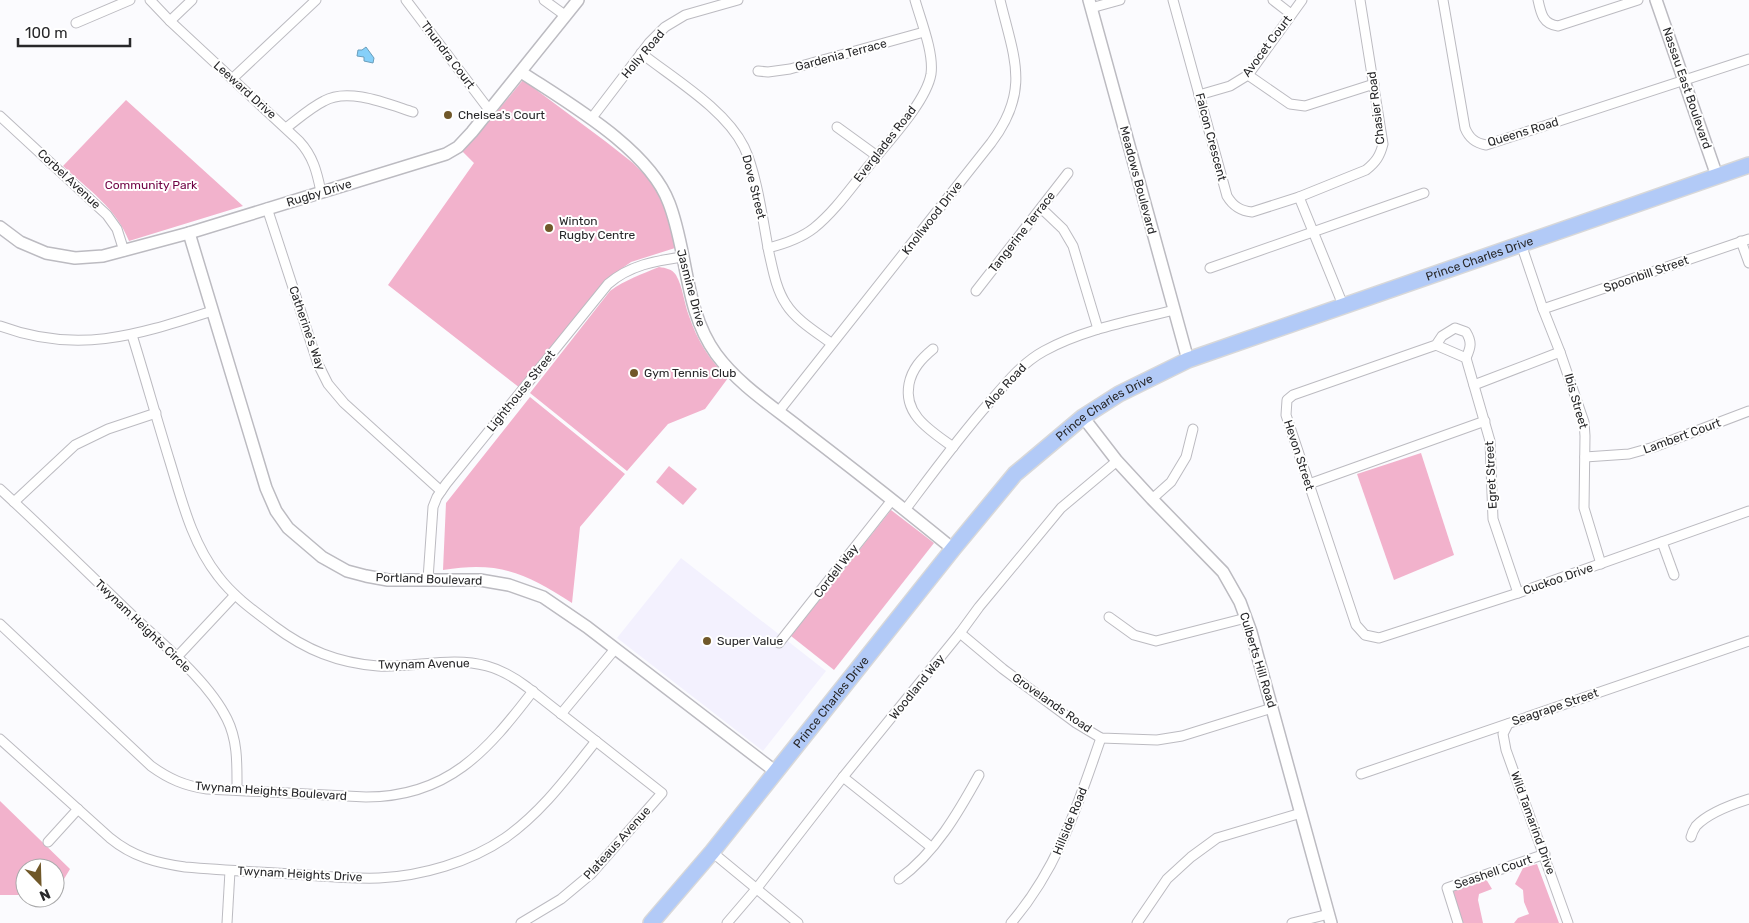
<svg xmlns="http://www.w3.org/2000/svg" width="1749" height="923" font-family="Rubik,sans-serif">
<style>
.built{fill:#f3f1fe}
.green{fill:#f2b2cc}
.water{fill:#86d0f9;stroke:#6a9ebb}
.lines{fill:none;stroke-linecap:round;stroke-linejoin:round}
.minor-casing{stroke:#bcbbc1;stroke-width:11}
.tertiary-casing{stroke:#bcbbc1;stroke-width:14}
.trunk-casing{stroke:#d8d8d9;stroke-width:18}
.minor{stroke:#fff;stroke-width:9}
.tertiary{stroke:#fff;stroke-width:11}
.trunk{stroke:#b2caf7;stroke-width:15}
.poi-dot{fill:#705829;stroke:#fff;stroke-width:2}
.labels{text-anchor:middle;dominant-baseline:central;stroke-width:4;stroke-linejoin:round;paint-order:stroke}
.street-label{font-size:12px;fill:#28282a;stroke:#fff}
.poi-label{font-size:12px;fill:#28282a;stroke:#fff;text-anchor:start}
.park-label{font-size:12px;fill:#700244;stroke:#fff}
</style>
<rect width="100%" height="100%" fill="#fbfbfe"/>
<!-- built -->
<polygon class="built" points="681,558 826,671 763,751 617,638"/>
<!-- green -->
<g class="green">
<polygon points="523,80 605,141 633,163 653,183 666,209 675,248 631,262 607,279 520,388 388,285 474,163 461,150 485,126"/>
<path d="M126,100L243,206L129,241C116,208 89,190 63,166Z"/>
<path d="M659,267C666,268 672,269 676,275C683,287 684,303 689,316C697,340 710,361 728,378L705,409L668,424L627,471L530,393L610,291C625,280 642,274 659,267Z"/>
<path d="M530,397L625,474L580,527L572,603C525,573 500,561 443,570L446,503Z"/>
<polygon points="1421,453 1454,555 1394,580 1357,474"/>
<polygon points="669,466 697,489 683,505 656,482"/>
<polygon points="891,510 934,543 834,670 791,636"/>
<polygon points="0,801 70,869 55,894 55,868 25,868 25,895 0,895"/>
<polygon points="1537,864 1559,923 1514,923 1518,918 1529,914 1524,902 1523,890 1515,884 1523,868"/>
<polygon points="1486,879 1492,889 1479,894 1478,900 1483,923 1463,923 1450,889"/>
</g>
<!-- water -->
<polygon class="water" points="366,47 374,58 373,63 364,61 364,57 357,56 358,50 362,50"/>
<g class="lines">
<!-- minor casing -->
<g class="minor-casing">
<g id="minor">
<path d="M150,0L170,21L299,141C313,156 317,172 321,192"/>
<polyline points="406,0 490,111"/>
<polyline points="544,0 566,16"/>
<path d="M1173,0L1227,196C1233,206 1240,211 1252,212L1299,197L1366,170C1376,162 1380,156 1383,144L1360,0"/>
<polyline points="1273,0 1291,14"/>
<path d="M1443,0L1465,128C1469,138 1475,143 1486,145L1749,59"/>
<path d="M1538,0C1541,14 1543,24 1558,26L1638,0"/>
<polyline points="1091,8 1120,0"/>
<polyline points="170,21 192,0"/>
<polyline points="76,23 130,0"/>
<path d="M641,53C674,79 725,109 744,147C757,174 763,222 769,253C773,270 776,289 786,304C796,320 816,332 831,343"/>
<polyline points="758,71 768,72 790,69 924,32"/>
<polyline points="1248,75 1290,104 1305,106 1374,84"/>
<polyline points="232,79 316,0"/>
<polyline points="1199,95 1230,86 1248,75 1302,0"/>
<polyline points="0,116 107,215 117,229 124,251"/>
<polyline points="591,119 649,43 665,27 685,15 738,0"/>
<polyline points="837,127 877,156"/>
<path d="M286,128C298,119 310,108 324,101C348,87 388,104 413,112"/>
<polyline points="1299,197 1343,305"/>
<polyline points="267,208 318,364 328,384 344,403 441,491"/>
<polyline points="1041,208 1063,229 1073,246 1098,329"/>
<polyline points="1741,241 1749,263"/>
<polyline points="1521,244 1543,309 1560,352 1584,422 1585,436 1584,508 1601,564"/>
<path d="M768,248C784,244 800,239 814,228C834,212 850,189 867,168C885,145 926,103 931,74C934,53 921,21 915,0"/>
<polyline points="1210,268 1424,193"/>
<polyline points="976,291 1068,173"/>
<polyline points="1543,309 1749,239"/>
<path d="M0,326C78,355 137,335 212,311"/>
<path d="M132,335C145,377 157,420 170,462C182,501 192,543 218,576C233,596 254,611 274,626C306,650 338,663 378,666C414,668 452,656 487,666C502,670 515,678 527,687L662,793L591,874L561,899L521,923"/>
<polyline points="1436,345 1466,358 1490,441 1493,519 1518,593"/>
<path d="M933,349C921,359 912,369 909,384C903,415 931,431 953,447"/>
<path d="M1466,358C1471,347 1472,342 1466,332L1455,328L1442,336L1436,345L1293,395L1287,400L1286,415L1356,625L1365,635L1379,638L1518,593L1749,511"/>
<polyline points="1474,385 1560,352"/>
<path d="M779,411L991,143C1031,90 1014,58 1000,0"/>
<polyline points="1585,457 1629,454 1654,447 1749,411"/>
<polyline points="1309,484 1485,421"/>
<path d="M0,489C46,531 90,575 135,618C165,646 209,682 227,719C238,741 237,765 237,790"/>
<polyline points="1152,499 1171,482 1186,457 1193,429"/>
<polyline points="14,502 75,445 108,429 156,413"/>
<path d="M905,510C932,474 959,437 989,403C1006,383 1022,363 1044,351C1084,329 1131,321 1174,310"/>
<polyline points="1662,542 1674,575"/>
<path d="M428,579L433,507L437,497L446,484L608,284C630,265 655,261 682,257"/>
<polyline points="1109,617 1134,635 1156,641 1246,618"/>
<path d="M0,624L151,766C169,779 185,786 207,789L366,797C448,797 487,751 533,691"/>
<polyline points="960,633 1003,669 1076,723 1101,738 1157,740 1182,736 1272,708"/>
<polyline points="779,643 892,500"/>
<polyline points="177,657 235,595"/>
<polyline points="561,714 615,649"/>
<polyline points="1508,724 1503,734 1506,750 1568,923"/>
<path d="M0,739L110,838C133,857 157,863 185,867C221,870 256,872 292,874C321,876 350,879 379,878C422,876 470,862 505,838C542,812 568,776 596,741"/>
<polyline points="1361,774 1749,641"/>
<polyline points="843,777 931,847"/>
<path d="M1691,837C1692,833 1694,829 1696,826C1708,813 1733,804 1749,799"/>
<polyline points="48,842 78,809"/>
<polyline points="712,852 798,923"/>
<path d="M899,879C935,853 958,813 979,775"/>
<polyline points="227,923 230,871"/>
<polyline points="727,923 757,888 843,777 960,633 979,607 1061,508 1117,461"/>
<path d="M1011,923C1059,867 1077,806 1101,738"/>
<polyline points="1137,923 1167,879 1191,857 1217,838 1301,813"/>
<polyline points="1292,923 1329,914"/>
<polyline points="1458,923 1447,888 1545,854"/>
</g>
</g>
<!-- tertiary casing -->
<g class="tertiary-casing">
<g id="tertiary">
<polyline points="1089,0 1188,360"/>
<polyline points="1656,0 1717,176"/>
<path d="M521,72C568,103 649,149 669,203C688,252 684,310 716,354C738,384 772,406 801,429C852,468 903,508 953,549"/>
<polyline points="0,227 20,242 46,253 75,258 103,256 189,233 446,154 458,147 472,132 578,0"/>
<polyline points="189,233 266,488 276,511 288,528 322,557 347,571 366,576 388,580 480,580 509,585 543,597 587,627 776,772"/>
<polyline points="1083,417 1117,461 1152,499 1223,572 1240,602 1251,632 1331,923"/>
</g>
</g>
<!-- trunk casing -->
<g class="trunk-casing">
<g id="trunk">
<path id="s1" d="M651,923L712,852L953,549L1015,474L1083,417L1119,394L1188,360L1749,165"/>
</g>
</g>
<!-- minor -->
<use href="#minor" class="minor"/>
<!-- tertiary -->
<use href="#tertiary" class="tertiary"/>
<!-- trunk -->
<use href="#trunk" class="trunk"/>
</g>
<!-- markers -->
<g class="poi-dot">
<circle cx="448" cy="115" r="5"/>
<circle cx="549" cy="228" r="5"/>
<circle cx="634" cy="373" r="5"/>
<circle cx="707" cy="641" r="5"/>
</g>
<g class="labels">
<!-- street labels -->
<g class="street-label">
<text transform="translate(1267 46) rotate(-53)">Avocet Court</text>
<text transform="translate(643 54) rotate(-50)">Holly Road</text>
<text transform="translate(448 55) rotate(53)">Thundra Court</text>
<text transform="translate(841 55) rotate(-15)">Gardenia Terrace</text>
<text transform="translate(1687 88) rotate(71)">Nassau East Boulevard</text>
<text transform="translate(245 90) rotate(42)">Leeward Drive</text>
<text transform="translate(1376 108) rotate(-97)">Chasier Road</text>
<text transform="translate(1523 132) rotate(-17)">Queens Road</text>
<text transform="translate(1211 137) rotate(75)">Falcon Crescent</text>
<text transform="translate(885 144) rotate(-52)">Everglades Road</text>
<text transform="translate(69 179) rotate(43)">Corbel Avenue</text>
<text transform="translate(1138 180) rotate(75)">Meadows Boulevard</text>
<text transform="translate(754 187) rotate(76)">Dove Street</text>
<text transform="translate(319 193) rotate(-17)">Rugby Drive</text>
<text transform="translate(932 218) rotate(-52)">Knollwood Drive</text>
<text transform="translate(1022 232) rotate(-52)">Tangerine Terrace</text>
<text stroke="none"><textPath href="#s1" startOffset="1095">Prince Charles Drive</textPath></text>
<text transform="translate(1646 274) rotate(-19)">Spoonbill Street</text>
<text transform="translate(691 288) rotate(75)">Jasmine Drive</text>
<text transform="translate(307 328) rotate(71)">Catherine's Way</text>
<text transform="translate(1005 386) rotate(-47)">Aloe Road</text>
<text transform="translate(521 391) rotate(-51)">Lighthouse Street</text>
<text transform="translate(1576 401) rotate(74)">Ibis Street</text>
<text stroke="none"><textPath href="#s1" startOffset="690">Prince Charles Drive</textPath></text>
<text transform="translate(1682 436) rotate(-20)">Lambert Court</text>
<text transform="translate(1299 455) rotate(72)">Hevon Street</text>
<text transform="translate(1491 475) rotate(-93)">Egret Street</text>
<text transform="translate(836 571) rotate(-52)">Cordell Way</text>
<text transform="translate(429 579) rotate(2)">Portland Boulevard</text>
<text transform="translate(1558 579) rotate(-19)">Cuckoo Drive</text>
<text transform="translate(143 626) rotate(44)">Twynam Heights Circle</text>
<text transform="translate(1258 660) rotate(73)">Culberts Hill Road</text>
<text transform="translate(424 664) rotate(-1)">Twynam Avenue</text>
<text transform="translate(917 687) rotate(-51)">Woodland Way</text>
<text stroke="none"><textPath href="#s1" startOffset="285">Prince Charles Drive</textPath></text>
<text transform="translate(1052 703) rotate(35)">Grovelands Road</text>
<text transform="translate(1555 707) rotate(-19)">Seagrape Street</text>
<text transform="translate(271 791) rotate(4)">Twynam Heights Boulevard</text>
<text transform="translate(1070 821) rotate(-68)">Hillside Road</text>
<text transform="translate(1533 823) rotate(70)">Wild Tamarind Drive</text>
<text transform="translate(617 843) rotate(-48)">Plateaus Avenue</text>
<text transform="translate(1493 872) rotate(-19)">Seashell Court</text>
<text transform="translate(300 874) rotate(3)">Twynam Heights Drive</text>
</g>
<!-- poi labels -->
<g class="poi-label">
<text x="458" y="115">Chelsea's Court</text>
<text x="559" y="221">Winton<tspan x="559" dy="14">Rugby Centre</tspan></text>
<text x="644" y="373">Gym Tennis Club</text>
<text x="717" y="641">Super Value</text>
</g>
<!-- park labels -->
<g class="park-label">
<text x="151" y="185">Community Park</text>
</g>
</g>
<!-- north arrow -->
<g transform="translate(40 883) rotate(157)"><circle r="24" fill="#ffffff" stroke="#a9a9aa"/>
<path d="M0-4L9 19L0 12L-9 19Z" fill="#705829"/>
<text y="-8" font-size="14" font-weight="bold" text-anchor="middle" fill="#28282a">N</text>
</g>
<!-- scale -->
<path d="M18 38v8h112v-8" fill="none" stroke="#28282a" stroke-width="2.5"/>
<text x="25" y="38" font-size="15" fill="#28282a" stroke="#ffffff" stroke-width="4" paint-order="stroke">100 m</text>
</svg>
